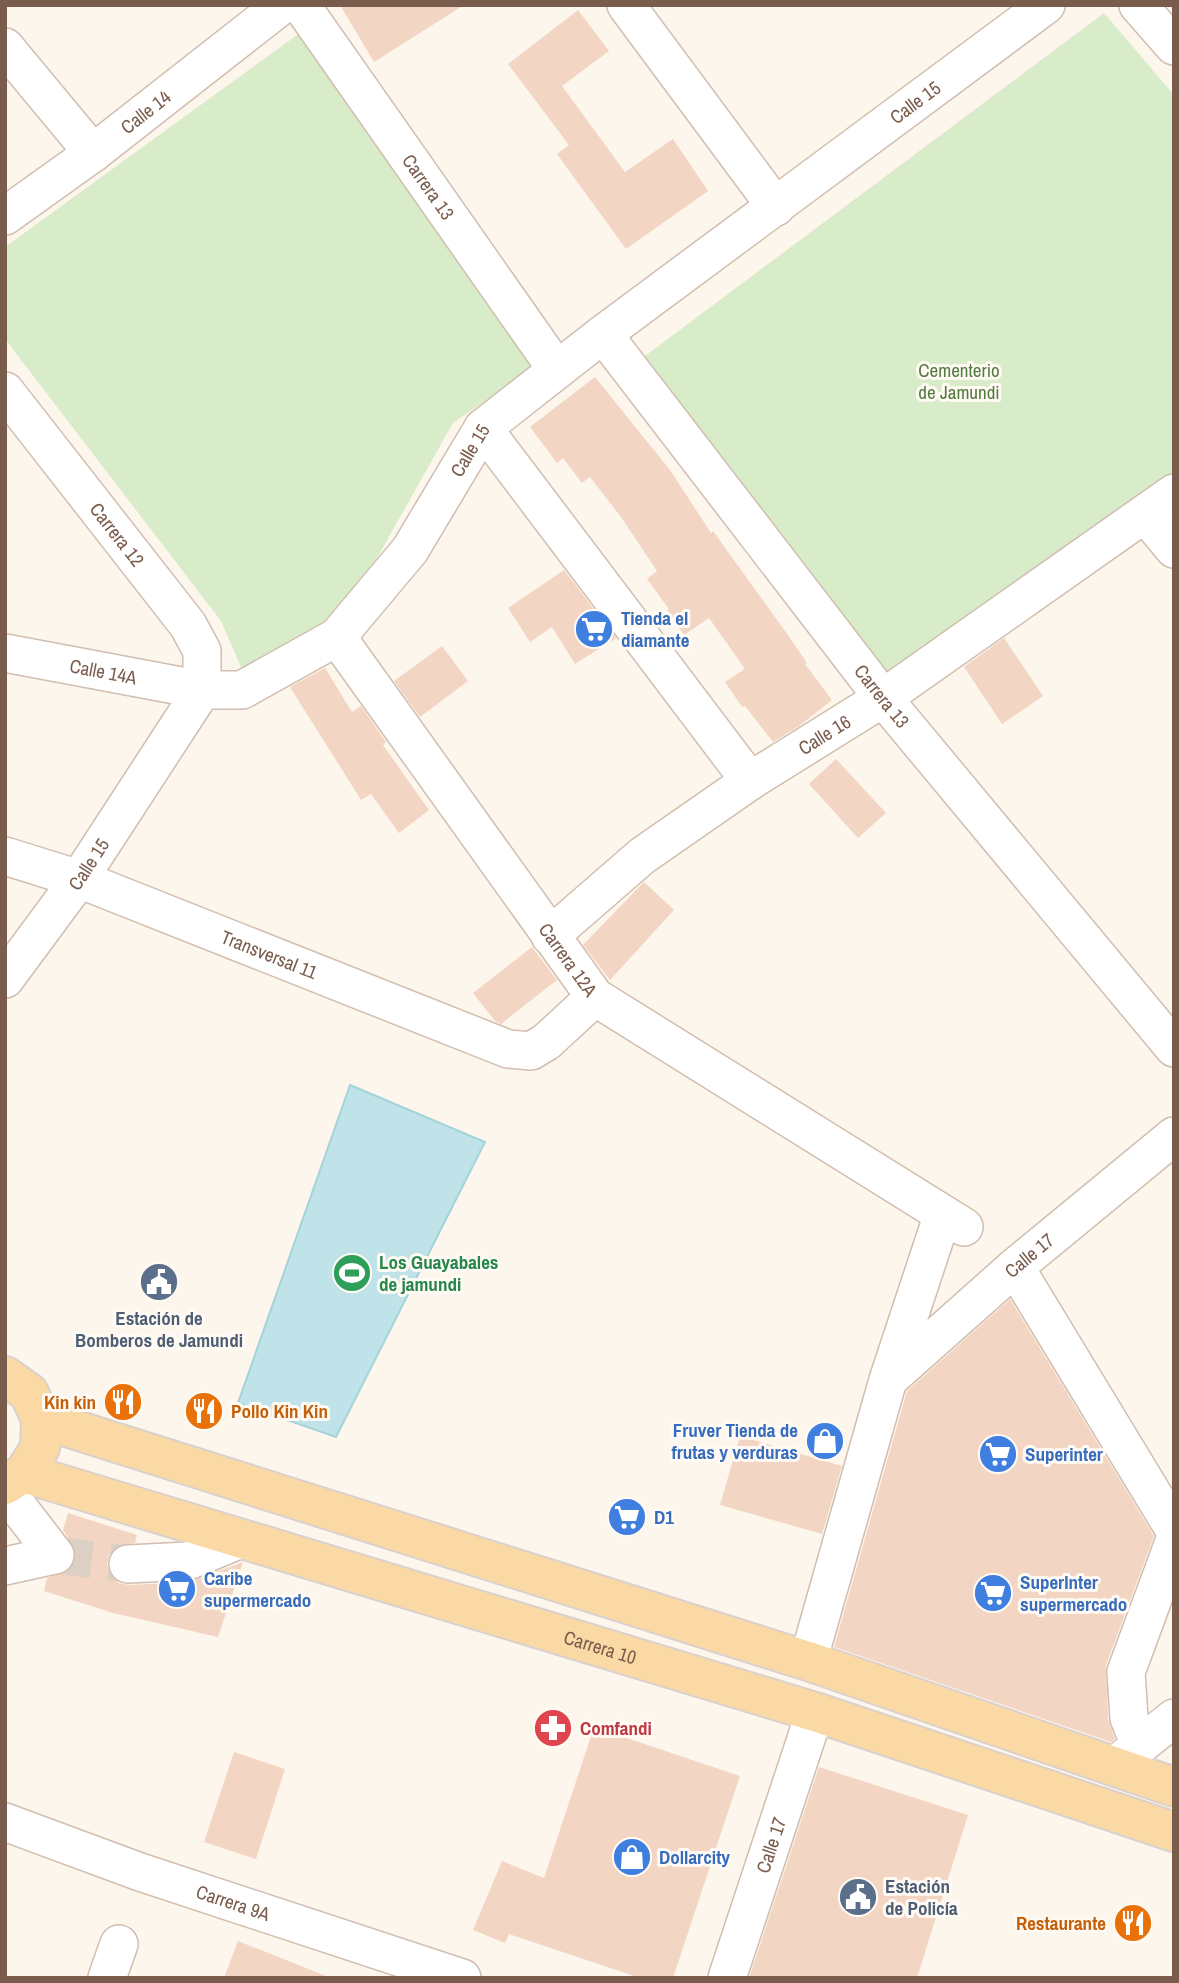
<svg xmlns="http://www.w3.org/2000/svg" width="1179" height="1983" font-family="'Archivo Narrow',sans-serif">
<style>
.green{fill:#d8ecc9}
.water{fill:#bfe3e8;stroke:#a5d3da;stroke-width:2}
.building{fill:#f3d5c3}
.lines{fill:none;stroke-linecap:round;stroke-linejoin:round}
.minor-tunnel{stroke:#dcd0c4;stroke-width:37;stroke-dasharray:37 18;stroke-linecap:butt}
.minor-casing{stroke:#d1beb0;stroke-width:40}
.major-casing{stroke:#dad1cd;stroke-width:42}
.minor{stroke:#fff;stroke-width:37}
.major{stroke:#fbd9a5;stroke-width:38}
.labels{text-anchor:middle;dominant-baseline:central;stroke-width:6;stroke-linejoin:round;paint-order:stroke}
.street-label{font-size:19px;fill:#7a5c4d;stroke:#fffaf3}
.park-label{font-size:19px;fill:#537a41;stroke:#fffaf3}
.shop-label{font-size:19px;font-weight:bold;fill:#366cbe;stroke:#fffaf3;text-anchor:start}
.leisure-label{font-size:19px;font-weight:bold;fill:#27864d;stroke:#fffaf3;text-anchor:start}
.service-label{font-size:19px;font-weight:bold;fill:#4e5e75;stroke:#fffaf3}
.food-label{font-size:19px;font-weight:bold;fill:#c56008;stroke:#fffaf3;text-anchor:end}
.health-label{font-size:19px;font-weight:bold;fill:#be3a42;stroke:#fffaf3;text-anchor:start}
</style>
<rect width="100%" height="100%" fill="#fdf6ec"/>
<!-- green -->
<g class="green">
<polygon points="1104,13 1174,95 1174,481 894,690 641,359"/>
<polygon points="308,27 534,367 453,423 336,631 246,679 221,621 5,339 5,247"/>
</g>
<!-- water -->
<polygon class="water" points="350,1085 485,1142 336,1437 238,1403"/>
<!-- building -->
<g class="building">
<polygon points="340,5 464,5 374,62"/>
<polygon points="578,10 609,51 562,86 625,172 673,139 708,191 626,249 557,154 569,145 508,64"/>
<polygon points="595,377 670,470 711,533 713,531 790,638 807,663 805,664 832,700 799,726 773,742 745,706 742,707 725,682 745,669 709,618 684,635 667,610 669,609 647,579 657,571 621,517 590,477 582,483 563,458 557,463 530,427"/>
<polygon points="564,570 616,638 575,664 552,627 530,642 508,608"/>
<polygon points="1004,638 1043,696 1002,724 964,667"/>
<polygon points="442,646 468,681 420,717 394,681"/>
<polygon points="325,668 352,712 361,706 386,742 383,745 429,810 399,833 371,794 361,800 290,687"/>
<polygon points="836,759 886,813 858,838 809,784"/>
<polygon points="644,882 674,910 610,980 583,945"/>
<polygon points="532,947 557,980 501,1024 495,1021 473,993"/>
<polygon points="1010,1299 1154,1536 1106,1665 1108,1719 1115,1739 1111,1742 834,1647 907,1391"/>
<polygon points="740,1436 842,1466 822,1534 720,1505"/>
<polygon points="68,1513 137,1535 135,1543 117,1546 109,1555 107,1564 110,1575 119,1583 129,1585 189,1582 243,1562 218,1637 113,1613 44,1591 47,1578 68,1571 75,1562 76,1551 63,1530"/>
<polygon points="594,1727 740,1776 673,1978 640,1978 509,1934 505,1943 473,1930 502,1861 544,1878"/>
<polygon points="234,1752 285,1769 256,1859 204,1842"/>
<polygon points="819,1767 968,1815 917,1978 749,1978"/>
<polygon points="238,1941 326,1976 326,1978 224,1978"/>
</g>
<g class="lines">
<!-- minor-tunnel -->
<polyline class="minor-tunnel" points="55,1555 128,1564"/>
<!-- minor casing -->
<g class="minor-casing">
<g id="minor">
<path id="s1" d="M301,5L557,370"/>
<polyline points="626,5 776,207"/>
<polyline points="1138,5 1174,46"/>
<polyline points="5,47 93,153"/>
<path id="s2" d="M5,216L93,153L282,5"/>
<path id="s3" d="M603,334L883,698L1174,1048"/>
<path id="s4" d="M5,391L188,625L202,651V690"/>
<polyline points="483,428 750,781"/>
<polyline points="1145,514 1174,549"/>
<path id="s5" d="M337,637L595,997L964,1227"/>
<path id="s6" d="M5,653L202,690H242L337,637L410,550L483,428L603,334L1046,5"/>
<path id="s7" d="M5,856L79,879L508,1049L531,1051L546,1042L595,997"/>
<path id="s8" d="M550,936L642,856L750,781L883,698L1174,493"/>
<path id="s9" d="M5,979L79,879L202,690"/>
<polyline points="1015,1267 1174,1529"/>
<path id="s10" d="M889,1379L1015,1267L1174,1136"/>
<polyline points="5,1490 55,1555 5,1566"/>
<polyline points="128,1564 188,1561 241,1539"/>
<polyline points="808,1661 888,1380 943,1214"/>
<polyline points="1140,1745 1129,1718 1126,1672 1174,1542"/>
<polyline points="1123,1759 1174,1718"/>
<path id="s11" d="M5,1822L140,1872L462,1978"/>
<polyline points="107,1978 119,1944"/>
<path id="s12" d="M727,1978L815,1712"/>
</g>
</g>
<!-- major casing -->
<g class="major-casing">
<g id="major">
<polyline points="5,1376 29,1393 41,1419 40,1448 24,1473 5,1485"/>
<polyline points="41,1419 808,1661 1174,1787"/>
<path id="s13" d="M24,1473L815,1712L1174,1832"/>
</g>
</g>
<!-- minor -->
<use href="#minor" class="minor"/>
<!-- major -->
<use href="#major" class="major"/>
</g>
<!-- icons -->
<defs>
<g id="supermarket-disc" transform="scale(2.0125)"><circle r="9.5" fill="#3f7fe0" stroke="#fffaf3"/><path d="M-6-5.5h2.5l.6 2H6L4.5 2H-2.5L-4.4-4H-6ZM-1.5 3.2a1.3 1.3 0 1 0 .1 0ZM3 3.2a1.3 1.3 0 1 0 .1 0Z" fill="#fff"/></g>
<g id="stadium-disc" transform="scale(2.0125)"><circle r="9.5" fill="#2e9e5b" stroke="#fffaf3"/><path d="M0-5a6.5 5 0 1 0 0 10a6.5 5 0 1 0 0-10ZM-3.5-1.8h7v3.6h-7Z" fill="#fff"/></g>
<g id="civic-disc" transform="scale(2.0125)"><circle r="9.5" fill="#5c6f8a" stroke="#fffaf3"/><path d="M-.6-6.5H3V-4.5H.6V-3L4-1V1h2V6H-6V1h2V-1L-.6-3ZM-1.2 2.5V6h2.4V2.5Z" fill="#fff"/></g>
<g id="restaurant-disc" transform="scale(2.0125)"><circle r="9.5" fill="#e8710a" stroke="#fffaf3"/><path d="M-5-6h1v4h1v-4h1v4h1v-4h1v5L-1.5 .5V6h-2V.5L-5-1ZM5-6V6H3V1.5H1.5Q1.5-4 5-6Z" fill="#fff"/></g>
<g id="shop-disc" transform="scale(2.0125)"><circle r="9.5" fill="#3f7fe0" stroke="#fffaf3"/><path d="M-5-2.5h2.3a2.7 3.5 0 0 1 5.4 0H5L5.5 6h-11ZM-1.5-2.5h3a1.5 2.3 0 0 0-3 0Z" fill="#fff"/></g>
<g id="pharmacy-disc" transform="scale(2.0125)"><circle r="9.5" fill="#e0444e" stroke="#fffaf3"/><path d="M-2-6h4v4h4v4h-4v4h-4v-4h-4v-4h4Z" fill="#fff"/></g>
</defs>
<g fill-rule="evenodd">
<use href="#supermarket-disc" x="594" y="629"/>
<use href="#stadium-disc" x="352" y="1273"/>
<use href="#civic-disc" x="159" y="1282"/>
<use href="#restaurant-disc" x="123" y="1402"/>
<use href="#restaurant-disc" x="204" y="1411"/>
<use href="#shop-disc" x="825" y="1441"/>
<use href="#supermarket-disc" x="998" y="1454"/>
<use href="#supermarket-disc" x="627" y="1517"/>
<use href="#supermarket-disc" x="177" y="1589"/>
<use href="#supermarket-disc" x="993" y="1593"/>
<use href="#pharmacy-disc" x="553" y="1728"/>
<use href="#shop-disc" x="632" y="1857"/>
<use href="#civic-disc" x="858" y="1897"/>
<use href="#restaurant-disc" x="1133" y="1923"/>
</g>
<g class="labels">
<!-- street labels -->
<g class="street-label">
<text stroke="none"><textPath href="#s6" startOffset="1146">Calle 15</textPath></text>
<text stroke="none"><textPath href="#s2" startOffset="175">Calle 14</textPath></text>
<text stroke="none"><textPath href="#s1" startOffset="222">Carrera 13</textPath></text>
<text stroke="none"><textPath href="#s6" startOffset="579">Calle 15</textPath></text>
<text stroke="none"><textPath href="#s4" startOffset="182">Carrera 12</textPath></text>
<text stroke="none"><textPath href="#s6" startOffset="100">Calle 14A</textPath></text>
<text stroke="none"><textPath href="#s3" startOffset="457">Carrera 13</textPath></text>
<text stroke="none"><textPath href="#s8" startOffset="341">Calle 16</textPath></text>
<text stroke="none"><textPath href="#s9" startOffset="142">Calle 15</textPath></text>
<text stroke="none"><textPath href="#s7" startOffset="282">Transversal 11</textPath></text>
<text stroke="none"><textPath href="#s5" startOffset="397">Carrera 12A</textPath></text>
<text stroke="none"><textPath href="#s10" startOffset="187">Calle 17</textPath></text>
<text stroke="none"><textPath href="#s13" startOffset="602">Carrera 10</textPath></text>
<text stroke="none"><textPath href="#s12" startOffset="140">Calle 17</textPath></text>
<text stroke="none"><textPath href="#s11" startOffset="242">Carrera 9A</textPath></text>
</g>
<!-- park labels -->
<g class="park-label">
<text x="959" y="370">Cementerio<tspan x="959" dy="22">de Jamundi</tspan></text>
</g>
<!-- shop labels -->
<g class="shop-label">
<text x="621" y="618">Tienda el<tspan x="621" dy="22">diamante</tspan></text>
<text x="798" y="1430" text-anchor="end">Fruver Tienda de<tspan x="798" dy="22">frutas y verduras</tspan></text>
<text x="1025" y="1454">Superinter</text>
<text x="654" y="1517">D1</text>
<text x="204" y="1578">Caribe<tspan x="204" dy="22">supermercado</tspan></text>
<text x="1020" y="1582">SuperInter<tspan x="1020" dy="22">supermercado</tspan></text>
<text x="659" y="1857">Dollarcity</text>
</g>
<!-- leisure labels -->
<g class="leisure-label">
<text x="379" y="1262">Los Guayabales<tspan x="379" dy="22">de jamundi</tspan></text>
</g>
<!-- service labels -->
<g class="service-label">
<text x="159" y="1318">Estación de<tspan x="159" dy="22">Bomberos de Jamundi</tspan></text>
<text x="885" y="1886" text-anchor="start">Estación<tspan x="885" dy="22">de Policía</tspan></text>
</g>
<!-- food labels -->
<g class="food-label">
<text x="96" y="1402">Kin kin</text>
<text x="231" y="1411" text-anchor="start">Pollo Kin Kin</text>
<text x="1106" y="1923">Restaurante</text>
</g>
<!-- health labels -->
<g class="health-label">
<text x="580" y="1728">Comfandi</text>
</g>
</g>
<!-- border -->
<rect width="1179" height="1983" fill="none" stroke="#7a5c4d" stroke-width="14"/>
</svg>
